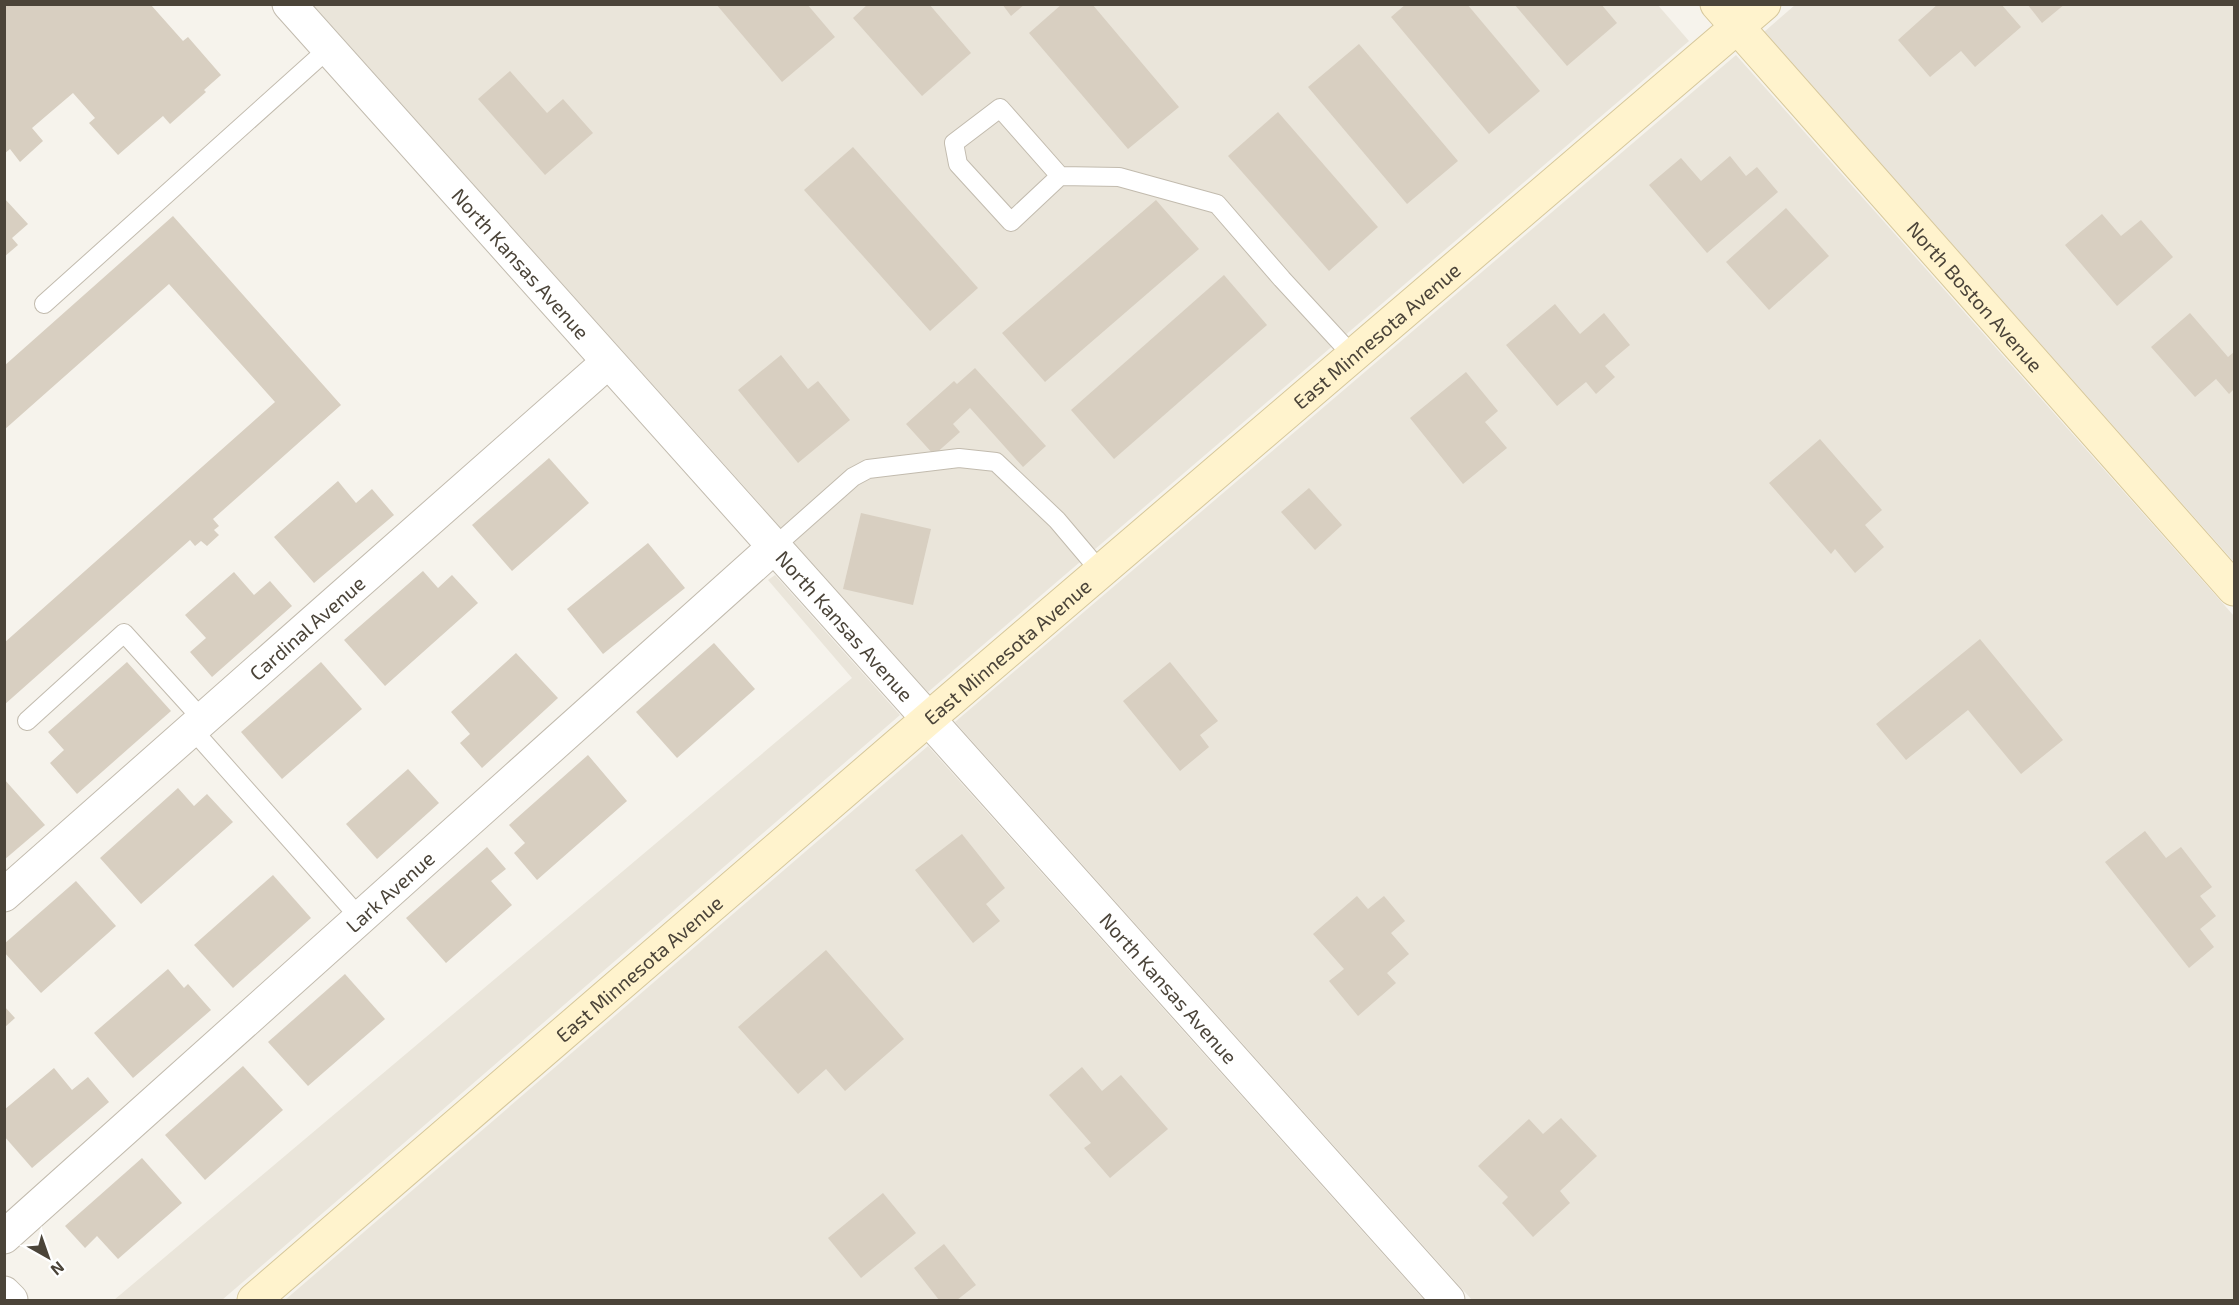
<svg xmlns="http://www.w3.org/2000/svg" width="2239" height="1305" font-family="'Exo 2',sans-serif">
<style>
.residential{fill:#eae5da}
.building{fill:#d8cfc1}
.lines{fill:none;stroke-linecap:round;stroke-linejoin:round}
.lane-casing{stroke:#c2bbae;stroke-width:20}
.street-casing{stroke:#c2bbae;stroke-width:35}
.secondary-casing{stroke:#d6c79b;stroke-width:35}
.lane{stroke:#fff;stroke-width:18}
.street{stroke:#fff;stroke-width:33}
.secondary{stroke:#fff3cd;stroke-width:33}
.labels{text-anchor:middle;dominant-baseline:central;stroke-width:4.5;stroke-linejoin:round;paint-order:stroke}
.street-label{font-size:20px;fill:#4b4439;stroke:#fff}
</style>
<rect width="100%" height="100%" fill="#f6f3ec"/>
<!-- residential -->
<g class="residential">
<polygon points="1657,4 1689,41 928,692 313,5"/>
<polygon points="1795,5 2234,5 2234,562 1764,32"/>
<polygon points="1736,55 2234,616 2234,1300 1472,1300 955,722"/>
<polygon points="775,575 900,715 222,1300 114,1300 852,678 768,580"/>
<polygon points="928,746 1424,1300 285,1300"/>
</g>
<!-- building -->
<g class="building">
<polygon points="716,4 807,4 835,37 782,82"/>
<polygon points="868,4 929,4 971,53 922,96 853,18"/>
<polygon points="1002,4 1025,4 1011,16"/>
<polygon points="1062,4 1092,4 1179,107 1128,149 1029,33"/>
<polygon points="1406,4 1467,4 1540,91 1489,134 1391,17"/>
<polygon points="1514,4 1601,4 1617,23 1567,66"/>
<polygon points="1938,4 2001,4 2021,27 1975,67 1961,51 1930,77 1898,40"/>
<polygon points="2027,4 2065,4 2042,23"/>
<polygon points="4,5 151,5 183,41 188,37 221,75 204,90 206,92 170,124 163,116 118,155 89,123 95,118 73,93 32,128 43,141 20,162 10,149 4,154"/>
<polygon points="1359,44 1458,161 1407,204 1308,87"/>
<polygon points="510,71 547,113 563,99 593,133 545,175 478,99"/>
<polygon points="1278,112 1378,227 1329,271 1228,156"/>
<polygon points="853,147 978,288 930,331 804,190"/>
<polygon points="1730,156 1746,176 1757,167 1778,192 1707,253 1649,185 1681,158 1701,181"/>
<polygon points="4,198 28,224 12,238 18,245 4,257"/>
<polygon points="1156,200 1199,249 1045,382 1002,333"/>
<polygon points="1786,208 1829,256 1769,310 1726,262"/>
<polygon points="2102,214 2121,236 2141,220 2173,257 2117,306 2065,245"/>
<polygon points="173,216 341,405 213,519 219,526 214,530 219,535 207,546 201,541 195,546 190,540 4,705 4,643 275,402 169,284 4,430 4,366"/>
<polygon points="1224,275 1267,325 1114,459 1071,410"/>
<polygon points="1555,304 1580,334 1604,313 1630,345 1605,366 1615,377 1596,394 1586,382 1557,406 1506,345"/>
<polygon points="2190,313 2228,357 2234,352 2234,389 2229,394 2216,379 2195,397 2151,347"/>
<polygon points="781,355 808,389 818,381 850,420 798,463 738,390"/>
<polygon points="975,368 1046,446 1023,467 970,408 953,424 960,432 934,455 906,424 954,381 957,384"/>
<polygon points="1466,372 1498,411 1485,422 1507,448 1463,484 1410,418"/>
<polygon points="1820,439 1882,510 1865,525 1884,547 1855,573 1835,549 1831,554 1769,483"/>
<polygon points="549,458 589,503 512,571 472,525"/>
<polygon points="338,481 356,503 372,489 394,515 314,583 274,537"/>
<polygon points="1309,488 1342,525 1315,550 1281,512"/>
<polygon points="861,513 931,529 913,605 843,589"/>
<polygon points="648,543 685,588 603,654 567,609"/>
<polygon points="423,571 438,588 452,575 478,603 385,686 344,640"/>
<polygon points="234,572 254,595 270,581 292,606 212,677 190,652 206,638 185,615"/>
<polygon points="1980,639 2063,740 2021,774 1968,710 1906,760 1876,724"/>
<polygon points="714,643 755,689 677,758 636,712"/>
<polygon points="516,653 558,698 482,768 460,743 470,734 451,712"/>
<polygon points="127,662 171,711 77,794 50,763 64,750 48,732"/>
<polygon points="321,662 362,709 282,779 241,732"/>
<polygon points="1170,662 1218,721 1200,735 1209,747 1180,771 1123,701"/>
<polygon points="588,755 627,801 537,880 514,853 525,843 509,825"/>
<polygon points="408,769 439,803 377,859 346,824"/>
<polygon points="4,779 45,825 4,860"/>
<polygon points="178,788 194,806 207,794 233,822 141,904 100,858"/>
<polygon points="2145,831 2166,858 2181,847 2212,887 2200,896 2216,916 2200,929 2214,947 2189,968 2105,862"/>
<polygon points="962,834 1005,888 986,904 1000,921 973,943 915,870"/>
<polygon points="487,847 506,869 491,881 512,905 446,963 406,918"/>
<polygon points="273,875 311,918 233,988 194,945"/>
<polygon points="76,881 116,926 41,993 4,952 4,944"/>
<polygon points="1357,896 1368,909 1384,896 1405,921 1391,933 1409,954 1387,973 1396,983 1358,1016 1329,981 1344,969 1313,934"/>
<polygon points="826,950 904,1039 845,1091 826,1069 798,1094 738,1027"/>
<polygon points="168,969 184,988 188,984 211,1010 133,1078 94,1033"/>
<polygon points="345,974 385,1019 308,1086 268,1042"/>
<polygon points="4,1006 15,1018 4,1028"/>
<polygon points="243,1066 283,1110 205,1180 165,1135"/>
<polygon points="1082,1067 1102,1091 1121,1075 1168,1129 1110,1178 1084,1148 1091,1143 1049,1095"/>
<polygon points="54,1068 72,1090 88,1077 109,1102 32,1168 4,1136 4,1110"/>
<polygon points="1561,1118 1597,1156 1560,1191 1570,1203 1533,1237 1502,1203 1508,1197 1478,1166 1529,1119 1543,1134"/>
<polygon points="142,1158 182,1203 118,1259 97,1236 85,1248 65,1226"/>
<polygon points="883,1193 916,1233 861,1278 828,1238"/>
<polygon points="944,1244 976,1285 957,1300 939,1300 914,1268"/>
</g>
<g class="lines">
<!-- lane casing -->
<g class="lane-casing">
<g id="lane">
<polyline points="1060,176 1011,222 958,164 954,143 1000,108 1060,176 1119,177 1217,204 1282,279 1353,356"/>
<polyline points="44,304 328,49"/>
<polyline points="774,547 853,477 868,469 959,458 996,462 1057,520 1101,572"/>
<polyline points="27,721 124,633 203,720"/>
<polyline points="192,729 360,918"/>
</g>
</g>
<!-- street casing -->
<g class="street-casing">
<g id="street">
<path id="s1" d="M289,4L1448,1300"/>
<path id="s2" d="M4,895L608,362"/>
<path id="s3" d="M4,1237L774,547"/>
<polyline points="4,1293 11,1300"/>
</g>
</g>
<!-- secondary casing -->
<g class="secondary-casing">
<g id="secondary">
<path id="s4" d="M1717,4L2234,589"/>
<path id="s5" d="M254,1300L928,719L1764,4"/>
</g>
</g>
<!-- lane -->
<use href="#lane" class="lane"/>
<!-- street -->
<use href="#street" class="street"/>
<!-- secondary -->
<use href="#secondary" class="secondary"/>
</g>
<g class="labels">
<!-- street labels -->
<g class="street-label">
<text stroke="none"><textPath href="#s1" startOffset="348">North Kansas Avenue</textPath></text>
<text stroke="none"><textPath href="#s4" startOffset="390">North Boston Avenue</textPath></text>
<text stroke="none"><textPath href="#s5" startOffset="1480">East Minnesota Avenue</textPath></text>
<text stroke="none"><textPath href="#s1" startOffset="834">North Kansas Avenue</textPath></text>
<text stroke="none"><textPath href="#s2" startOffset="404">Cardinal Avenue</textPath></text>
<text stroke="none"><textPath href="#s5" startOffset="994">East Minnesota Avenue</textPath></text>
<text stroke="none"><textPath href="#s3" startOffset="518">Lark Avenue</textPath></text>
<text stroke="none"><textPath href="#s5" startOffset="508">East Minnesota Avenue</textPath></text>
<text stroke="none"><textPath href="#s1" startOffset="1320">North Kansas Avenue</textPath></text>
</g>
</g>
<!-- border -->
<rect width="2239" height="1305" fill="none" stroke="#4b4439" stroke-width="12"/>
<!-- north arrow -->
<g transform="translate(48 1257) rotate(140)" stroke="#ffffff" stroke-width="4.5" paint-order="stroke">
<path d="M0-4.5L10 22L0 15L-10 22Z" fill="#4b4439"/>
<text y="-9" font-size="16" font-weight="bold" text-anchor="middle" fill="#4b4439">N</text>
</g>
</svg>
